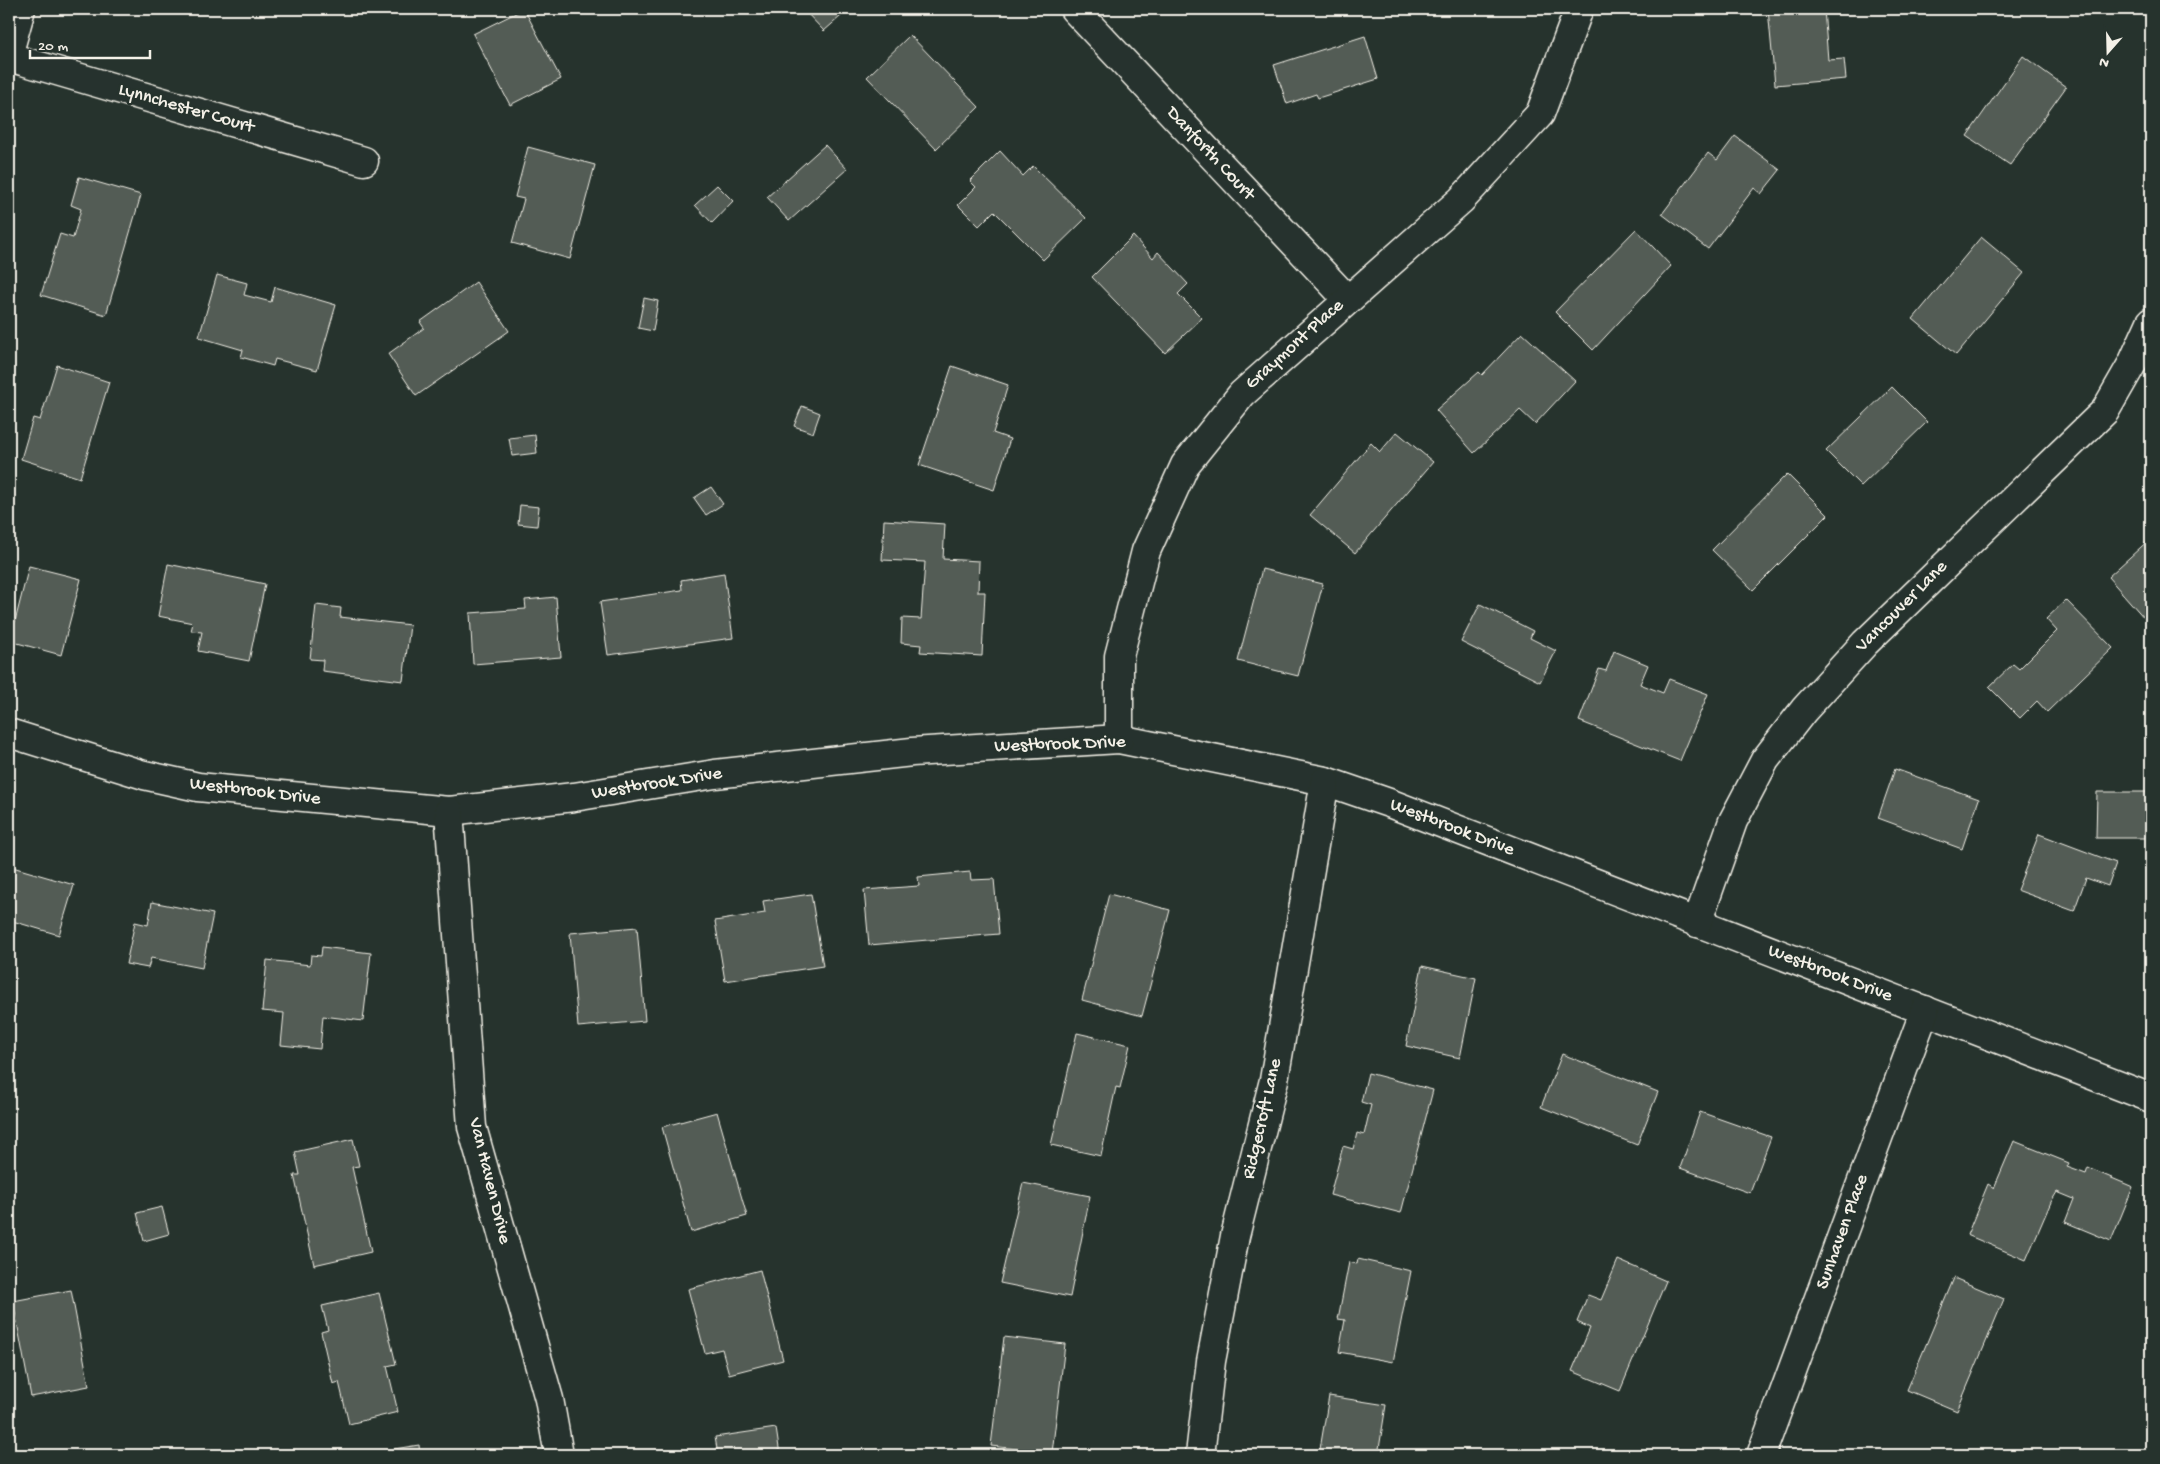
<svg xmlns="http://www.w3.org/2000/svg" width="2160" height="1464" font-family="'Gochi Hand',sans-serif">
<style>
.building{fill:#525c55;stroke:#f4f1e8}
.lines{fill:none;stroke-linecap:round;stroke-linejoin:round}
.street-casing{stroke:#f4f1e8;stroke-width:31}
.street{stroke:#26332d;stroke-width:28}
.labels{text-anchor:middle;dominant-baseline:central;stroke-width:4.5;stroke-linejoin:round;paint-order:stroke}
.street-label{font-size:19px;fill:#f4f1e8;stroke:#26332d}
</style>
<rect width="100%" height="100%" fill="#26332d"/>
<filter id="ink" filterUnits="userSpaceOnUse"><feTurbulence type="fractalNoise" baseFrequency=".02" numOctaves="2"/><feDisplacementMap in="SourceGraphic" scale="10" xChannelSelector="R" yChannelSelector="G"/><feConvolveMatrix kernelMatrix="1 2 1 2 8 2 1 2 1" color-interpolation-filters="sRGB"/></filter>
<g filter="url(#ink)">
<!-- building -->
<g class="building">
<polygon points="524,9 561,79 510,105 473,34"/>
<polygon points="803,9 849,9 824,31"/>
<polygon points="1768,9 1824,9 1828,60 1844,59 1846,79 1775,85"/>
<polygon points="910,35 979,107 936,149 867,77"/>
<polygon points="1365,36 1378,79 1318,98 1316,94 1287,104 1274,65"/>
<polygon points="2023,56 2066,87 2010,165 1967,136"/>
<polygon points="1735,136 1780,170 1761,194 1754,188 1708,249 1662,214 1708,153 1717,160"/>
<polygon points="825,145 847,169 789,221 767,197"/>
<polygon points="528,147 595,165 570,259 512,243 524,199 515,197"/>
<polygon points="1000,151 1023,176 1033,166 1086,218 1043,260 994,211 979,226 958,205 976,187 970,181"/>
<polygon points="79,177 141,195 106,315 41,295 60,234 73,238 81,209 71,205"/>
<polygon points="717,185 733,201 712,223 695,205"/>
<polygon points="1636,229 1671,266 1593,350 1555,312"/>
<polygon points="1133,236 1153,258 1158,252 1188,284 1178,294 1202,318 1165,353 1092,277"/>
<polygon points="1981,237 2024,273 1956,355 1913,319"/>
<polygon points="217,275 247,283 244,295 271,302 275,287 336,305 317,370 275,359 273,366 241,357 243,350 199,337"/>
<polygon points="476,282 509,331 416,396 388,354 424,328 420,322"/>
<polygon points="644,298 658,301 653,331 638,328"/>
<polygon points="1522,333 1575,381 1535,424 1520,410 1474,453 1436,410 1479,372 1482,375"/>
<polygon points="57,365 109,382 80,478 21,459 33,418 40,420"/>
<polygon points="952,366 1008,385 993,433 1010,439 994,490 919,465"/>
<polygon points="1892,387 1927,422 1861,486 1826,451"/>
<polygon points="802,406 820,413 813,433 794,426"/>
<polygon points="1397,432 1433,462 1355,553 1310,515 1371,443 1380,452"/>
<polygon points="535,435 537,453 512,456 509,438"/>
<polygon points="1787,474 1828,515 1753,590 1712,550"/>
<polygon points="711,487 723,504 706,515 694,498"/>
<polygon points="520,505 539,507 537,526 518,524"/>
<polygon points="884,520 945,524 943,559 979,561 978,592 985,592 982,656 920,652 921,645 901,643 902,618 921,619 925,562 882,560"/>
<polygon points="2151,538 2151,615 2146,620 2108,577"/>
<polygon points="168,564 265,584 249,661 198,651 202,632 191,631 193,623 158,616"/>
<polygon points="29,566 81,579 61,655 10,641"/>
<polygon points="1262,569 1323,584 1298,676 1238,661"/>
<polygon points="724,573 733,638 608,655 600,602 682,590 681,580"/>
<polygon points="556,597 561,657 473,664 470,613 526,609 525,600"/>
<polygon points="2066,600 2113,648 2047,712 2037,701 2020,718 1989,687 2013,664 2019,669 2057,631 2046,619"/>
<polygon points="1480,604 1533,631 1530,638 1556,651 1540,682 1461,642"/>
<polygon points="316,605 341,608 340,617 410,625 403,681 322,671 323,660 310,659"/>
<polygon points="1614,651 1648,665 1640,684 1663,693 1669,679 1708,694 1680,761 1579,721 1599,669 1606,671"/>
<polygon points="1895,769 1979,799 1962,849 1878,818"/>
<polygon points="2097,792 2151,792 2151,838 2096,838"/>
<polygon points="2039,834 2116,863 2108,886 2086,878 2074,911 2017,890"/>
<polygon points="9,866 74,885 59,935 9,920"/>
<polygon points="970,872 971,880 994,879 999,934 869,945 864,890 919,886 918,877"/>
<polygon points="811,894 823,966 725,981 715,921 765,913 763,901"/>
<polygon points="1109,894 1170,910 1142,1016 1082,1000"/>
<polygon points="152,902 213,914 202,968 151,958 148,968 126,964 135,922 148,925"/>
<polygon points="637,927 645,1021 578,1027 570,933"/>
<polygon points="322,947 371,953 363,1021 323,1016 320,1049 281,1045 284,1013 262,1011 267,960 310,965 311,955 321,956"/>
<polygon points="1422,966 1476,978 1460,1058 1406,1046"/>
<polygon points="1077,1033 1130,1045 1120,1088 1116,1087 1101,1156 1051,1145"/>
<polygon points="1562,1054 1658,1092 1637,1145 1541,1107"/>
<polygon points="1368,1073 1433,1090 1401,1213 1330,1195 1343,1146 1353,1149 1357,1133 1364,1135 1371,1105 1361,1102"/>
<polygon points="717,1112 747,1216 691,1232 662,1127"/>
<polygon points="1700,1112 1771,1137 1750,1193 1680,1168"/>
<polygon points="353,1139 359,1166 352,1167 371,1252 314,1265 294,1175 300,1175 295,1152"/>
<polygon points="2014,1141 2069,1163 2067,1167 2086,1174 2088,1168 2133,1187 2111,1241 2065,1222 2074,1199 2057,1192 2051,1202 2026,1260 1967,1235 1988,1184 1994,1188"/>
<polygon points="1023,1183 1090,1196 1070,1297 1000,1283"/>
<polygon points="162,1207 169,1234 144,1241 137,1213"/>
<polygon points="1358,1259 1411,1271 1393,1362 1339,1352 1345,1320 1338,1319 1349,1262 1357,1264"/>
<polygon points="1618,1260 1666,1281 1620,1391 1572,1371 1590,1328 1577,1322 1588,1295 1601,1300"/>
<polygon points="760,1270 783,1360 729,1374 722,1349 705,1353 688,1289"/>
<polygon points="1954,1278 2004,1299 1957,1411 1907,1390"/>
<polygon points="71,1290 89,1386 31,1397 13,1301"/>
<polygon points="379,1293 396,1364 387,1366 398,1412 349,1424 339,1382 333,1384 321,1332 328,1330 322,1306"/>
<polygon points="1004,1337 1065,1344 1052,1453 991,1446"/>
<polygon points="1329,1396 1386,1405 1378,1455 1319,1455"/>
<polygon points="776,1428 780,1455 718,1455 715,1437"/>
<polygon points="419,1445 420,1455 363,1455 363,1454"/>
</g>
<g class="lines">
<!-- street casing -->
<g class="street-casing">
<g id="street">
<polyline points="1074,9 1347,299"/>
<polyline points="9,52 21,9"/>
<polyline points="9,57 364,161"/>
<polyline points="9,733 144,775 198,787 449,811 574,797 715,774 912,752 1119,739 1325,781 1389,803 2151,1098"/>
<polyline points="1119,739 1119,656 1146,551 1185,465 1242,394 1461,200 1540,114 1579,9"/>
<polyline points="449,811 472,1127 549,1399 559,1455"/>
<polyline points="1697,923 1733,821 1765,760 1804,710 1865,643 2105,411 2132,364 2151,322"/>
<polyline points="1200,1455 1211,1361 1235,1236 1274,1080 1325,781"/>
<polyline points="1761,1455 1925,1010"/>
</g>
</g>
<!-- street -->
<use href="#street" class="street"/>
</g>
</g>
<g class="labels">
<!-- street labels -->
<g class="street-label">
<text transform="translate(186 109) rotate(16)">Lynnchester Court</text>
<text transform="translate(1210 154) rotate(47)">Danforth Court</text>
<text transform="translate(1295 345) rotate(-42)">Graymont Place</text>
<text transform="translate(1902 607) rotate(-45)">Vancouver Lane</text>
<text transform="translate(1060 745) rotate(-2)">Westbrook Drive</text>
<text transform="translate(657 784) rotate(-9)">Westbrook Drive</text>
<text transform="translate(255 792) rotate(7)">Westbrook Drive</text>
<text transform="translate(1452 828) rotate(21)">Westbrook Drive</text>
<text transform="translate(1830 974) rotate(21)">Westbrook Drive</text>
<text transform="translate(1263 1119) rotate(-77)">Ridgecroft Lane</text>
<text transform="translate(489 1181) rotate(76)">Van Haven Drive</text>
<text transform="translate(1843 1232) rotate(-70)">Sunhaven Place</text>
</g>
</g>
<!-- margin -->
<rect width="2160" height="1464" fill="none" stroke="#26332d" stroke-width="30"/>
<rect x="15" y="15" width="2130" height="1434" fill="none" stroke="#f4f1e8" stroke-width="2" filter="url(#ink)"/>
<!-- north arrow -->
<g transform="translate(2108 52) rotate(200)" stroke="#26332d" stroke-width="4" paint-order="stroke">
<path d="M0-4L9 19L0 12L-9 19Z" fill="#f4f1e8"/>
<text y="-8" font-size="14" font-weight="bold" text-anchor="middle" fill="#f4f1e8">N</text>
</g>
<!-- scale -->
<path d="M30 50v8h120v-8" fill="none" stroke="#f4f1e8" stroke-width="2.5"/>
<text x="38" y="50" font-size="15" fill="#f4f1e8" stroke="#26332d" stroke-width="4" paint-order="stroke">20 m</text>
</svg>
